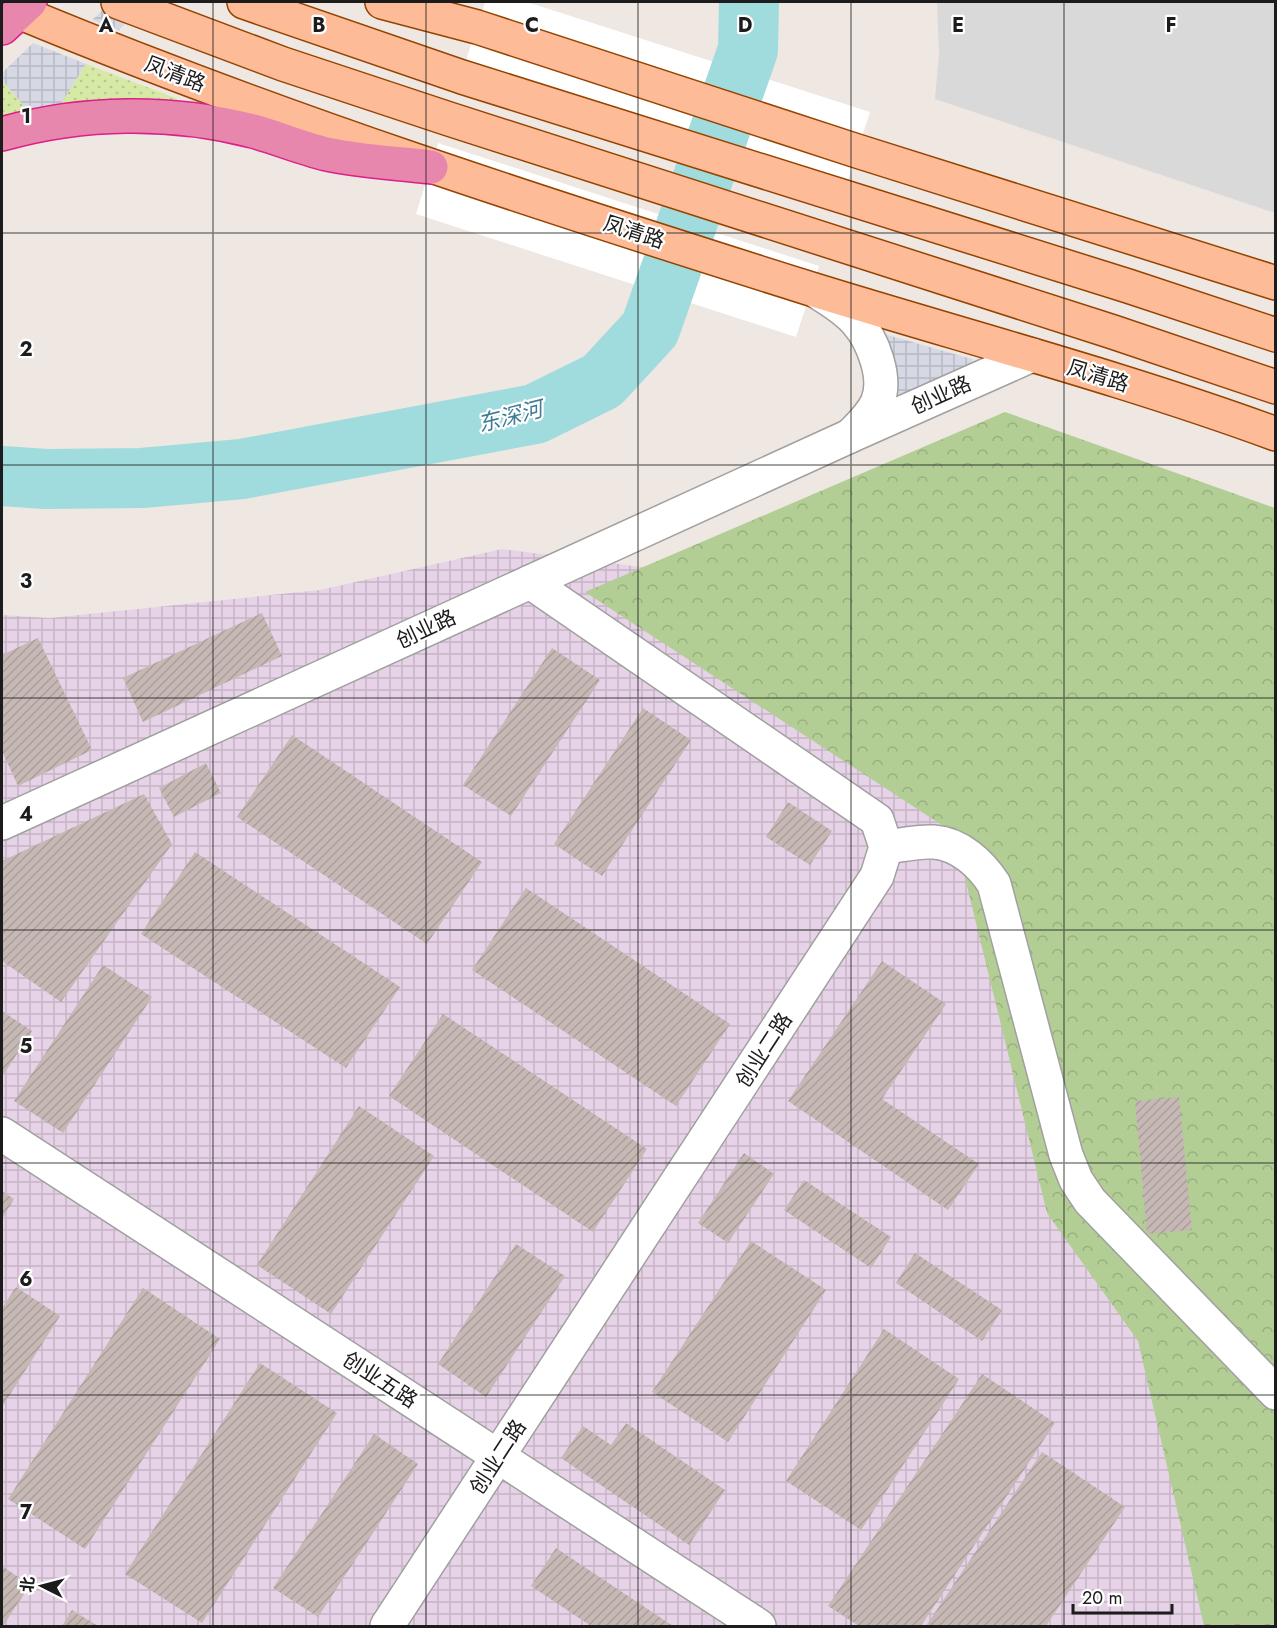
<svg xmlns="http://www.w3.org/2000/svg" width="1277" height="1628" font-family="Jost,'Noto Sans SC',sans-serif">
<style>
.residential{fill:#dad9d9}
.industrial{fill:url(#industrial-grid)}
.grass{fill:url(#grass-dots)}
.forest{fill:url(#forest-crowns)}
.plaza{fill:url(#plaza-grid)}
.pier{fill:#fff}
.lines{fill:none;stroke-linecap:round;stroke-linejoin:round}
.river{stroke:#a0dcdd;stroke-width:60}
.building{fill:url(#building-hatch)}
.minor-casing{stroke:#a0a0a0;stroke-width:36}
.major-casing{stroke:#954400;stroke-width:36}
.highway-casing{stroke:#db2088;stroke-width:36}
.minor{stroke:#fff;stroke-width:33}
.major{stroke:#febb97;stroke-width:33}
.highway{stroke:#e887ad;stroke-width:33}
.grid{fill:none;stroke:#1c1c1c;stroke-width:1.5;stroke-opacity:0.55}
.labels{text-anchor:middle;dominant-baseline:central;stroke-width:4.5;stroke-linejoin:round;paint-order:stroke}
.street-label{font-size:21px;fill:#1c1c1c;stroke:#fff}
.water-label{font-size:22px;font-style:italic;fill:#3f7d96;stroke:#fff}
.grid-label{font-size:20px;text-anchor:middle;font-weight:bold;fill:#1c1c1c;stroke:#fff;stroke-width:4.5;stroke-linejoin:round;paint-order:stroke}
</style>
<defs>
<pattern id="industrial-grid" width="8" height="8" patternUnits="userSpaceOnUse" patternTransform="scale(1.5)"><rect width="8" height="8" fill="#e7d3e7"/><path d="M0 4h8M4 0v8" fill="none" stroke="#c6b5c6"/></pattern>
<pattern id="grass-dots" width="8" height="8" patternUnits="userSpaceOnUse" patternTransform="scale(1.5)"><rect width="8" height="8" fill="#d6eaa5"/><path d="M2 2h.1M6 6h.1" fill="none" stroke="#b7c88d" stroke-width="1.8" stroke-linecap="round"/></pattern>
<pattern id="forest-crowns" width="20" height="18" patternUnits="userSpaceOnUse" patternTransform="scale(1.5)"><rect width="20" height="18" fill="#b2ce95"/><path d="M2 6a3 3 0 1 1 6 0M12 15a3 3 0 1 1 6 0" fill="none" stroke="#98b080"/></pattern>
<pattern id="plaza-grid" width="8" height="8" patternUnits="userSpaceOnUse" patternTransform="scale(1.5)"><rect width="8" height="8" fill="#d6d9e4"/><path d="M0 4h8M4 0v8" fill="none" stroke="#b7bac3"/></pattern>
<pattern id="building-hatch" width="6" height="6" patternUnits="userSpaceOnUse" patternTransform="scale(1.5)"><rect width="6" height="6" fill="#c6b8b5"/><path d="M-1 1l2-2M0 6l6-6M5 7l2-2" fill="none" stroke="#aa9e9b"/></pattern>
</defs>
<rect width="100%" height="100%" fill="#eee7e2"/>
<!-- residential -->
<polygon class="residential" points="937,2 1275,2 1275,213 935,99 939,54"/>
<!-- industrial -->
<polygon class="industrial" points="502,549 907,601 1276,789 1275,1626 2,1626 2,615 50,618 320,590"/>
<!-- grass -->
<g class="grass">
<polygon points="86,64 178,99 177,103 60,105"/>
<polygon points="2,80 29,112 2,120"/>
</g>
<!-- forest -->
<polygon class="forest" points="1005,412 1275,508 1275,1626 1204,1626 1138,1341 1047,1213 954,833 585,592"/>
<!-- plaza -->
<g class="plaza">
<polygon points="111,2 146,2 119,30 92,20"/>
<polygon points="33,43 86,64 60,105 29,112 2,80 2,73"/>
<polygon points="884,334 972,359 973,364 897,399 882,339"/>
</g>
<!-- pier -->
<g class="pier">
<polygon points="485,2 527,2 870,112 847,183 466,60"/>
<polygon points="438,143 819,266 796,337 416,214"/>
</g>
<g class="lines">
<!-- river -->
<polyline class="river" points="2,476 46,479 142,478 242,469 535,414 602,381 650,329 748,50 749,2"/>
</g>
<!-- building -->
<g class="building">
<polygon points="262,613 282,656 143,722 123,678"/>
<polygon points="38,638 92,750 18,786 2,751 2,655"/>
<polygon points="552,648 600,680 511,816 463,785"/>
<polygon points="643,708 691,740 602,876 554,844"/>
<polygon points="292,735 482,862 427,944 237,817"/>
<polygon points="206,763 221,793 174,817 159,788"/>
<polygon points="144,794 172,844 61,1002 2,961 2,861"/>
<polygon points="788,802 832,831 810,865 766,837"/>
<polygon points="195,852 400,987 346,1068 141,934"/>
<polygon points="526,888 730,1024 676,1106 472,970"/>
<polygon points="882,961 946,1004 882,1099 979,1164 948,1210 788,1101"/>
<polygon points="103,965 152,997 63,1133 14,1101"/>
<polygon points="2,1011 32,1031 2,1077"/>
<polygon points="443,1014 647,1149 593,1232 389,1096"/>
<polygon points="1179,1097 1192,1230 1147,1234 1135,1101"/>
<polygon points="359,1106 434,1156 331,1314 257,1265"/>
<polygon points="744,1153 774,1174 728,1243 698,1223"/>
<polygon points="804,1180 891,1237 871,1268 784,1210"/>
<polygon points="2,1191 14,1199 2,1219"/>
<polygon points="751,1241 826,1290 728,1442 652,1392"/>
<polygon points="516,1244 565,1276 486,1397 438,1364"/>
<polygon points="915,1253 1002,1310 982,1341 896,1283"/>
<polygon points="16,1287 60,1316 2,1407 2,1308"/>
<polygon points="143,1288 220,1339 85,1549 8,1499"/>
<polygon points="884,1329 959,1379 861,1530 786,1481"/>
<polygon points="260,1363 337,1413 202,1623 125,1574"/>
<polygon points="982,1374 1055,1423 921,1626 859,1626 828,1606"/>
<polygon points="626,1423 725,1490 689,1545 561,1458 583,1426 611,1445"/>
<polygon points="374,1434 418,1464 318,1617 273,1588"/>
<polygon points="1042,1452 1125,1507 1046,1626 926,1626"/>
<polygon points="556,1548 673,1626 591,1626 531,1586"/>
<polygon points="2,1566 30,1585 3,1626 2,1626"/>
<polygon points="72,1610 98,1626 62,1626"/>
</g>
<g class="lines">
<!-- minor casing -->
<g class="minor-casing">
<g id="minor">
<path d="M819,293C832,301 845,309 856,321C873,340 888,379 877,403C871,416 860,426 850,436L1032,355"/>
<polyline points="2,823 850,436"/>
<path d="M886,847C902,845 919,841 934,842C960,844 981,864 994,884L1066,1155L1076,1180L1090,1201L1276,1393"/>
<polyline points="2,1134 759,1626"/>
<polyline points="387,1626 877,876 886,847 877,820 530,582"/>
</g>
</g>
<!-- major casing -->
<g class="major-casing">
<g id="major">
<polyline points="118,2 283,64 449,119 1113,332 1276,387"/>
<polyline points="244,2 462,77 1128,286 1276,335"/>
<polyline points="382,2 477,27 857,151 1276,283"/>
<path d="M19,12C277,119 544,205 811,289C966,337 1123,378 1276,434"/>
</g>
</g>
<!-- highway casing -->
<g class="highway-casing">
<g id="highway">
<polyline points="2,28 30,2"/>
<path d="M2,134C83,111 171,110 253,131C278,138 302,148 327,154C358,161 399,163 431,167"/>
</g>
</g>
<!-- minor -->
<use href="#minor" class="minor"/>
<!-- major -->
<use href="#major" class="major"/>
<!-- highway -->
<use href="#highway" class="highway"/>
</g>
<!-- grid -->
<path class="grid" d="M213,2V1626M426,2V1626M638,2V1626M851,2V1626M1064,2V1626M2,233H1276M2,465H1276M2,698H1276M2,930H1276M2,1163H1276M2,1395H1276"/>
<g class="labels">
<!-- street labels -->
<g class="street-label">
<text transform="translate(175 74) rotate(21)">凤清路</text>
<text transform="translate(634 232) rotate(18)">凤清路</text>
<text transform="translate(1098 376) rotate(17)">凤清路</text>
<text transform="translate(941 395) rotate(-24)">创业路</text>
<text transform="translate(426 629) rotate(-25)">创业路</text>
<text transform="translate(764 1050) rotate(-57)">创业二路</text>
<text transform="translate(380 1380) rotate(33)">创业五路</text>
<text transform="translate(498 1457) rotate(-57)">创业二路</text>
</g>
<!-- water labels -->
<g class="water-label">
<text transform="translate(510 416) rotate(-14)">东深河</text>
</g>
</g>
<g class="grid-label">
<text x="106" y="32">A</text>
<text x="319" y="32">B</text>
<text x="532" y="32">C</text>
<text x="745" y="32">D</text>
<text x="958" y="32">E</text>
<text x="1171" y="32">F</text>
<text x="26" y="123">1</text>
<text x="26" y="356">2</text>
<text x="26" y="588">3</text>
<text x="26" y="821">4</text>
<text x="26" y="1053">5</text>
<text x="26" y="1286">6</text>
<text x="26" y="1519">7</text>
</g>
<!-- border -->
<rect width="1277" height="1628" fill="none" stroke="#1c1c1c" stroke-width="6"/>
<!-- north arrow -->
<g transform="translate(42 1586) rotate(276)" stroke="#ffffff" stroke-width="4.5" paint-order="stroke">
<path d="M0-4.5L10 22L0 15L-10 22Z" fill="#1c1c1c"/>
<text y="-9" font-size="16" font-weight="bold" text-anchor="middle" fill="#1c1c1c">北</text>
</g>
<!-- scale -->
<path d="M1073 1604v9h99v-9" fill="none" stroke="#1c1c1c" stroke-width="3"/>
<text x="1082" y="1604" font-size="18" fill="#1c1c1c" stroke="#ffffff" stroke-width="4.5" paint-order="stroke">20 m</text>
</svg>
